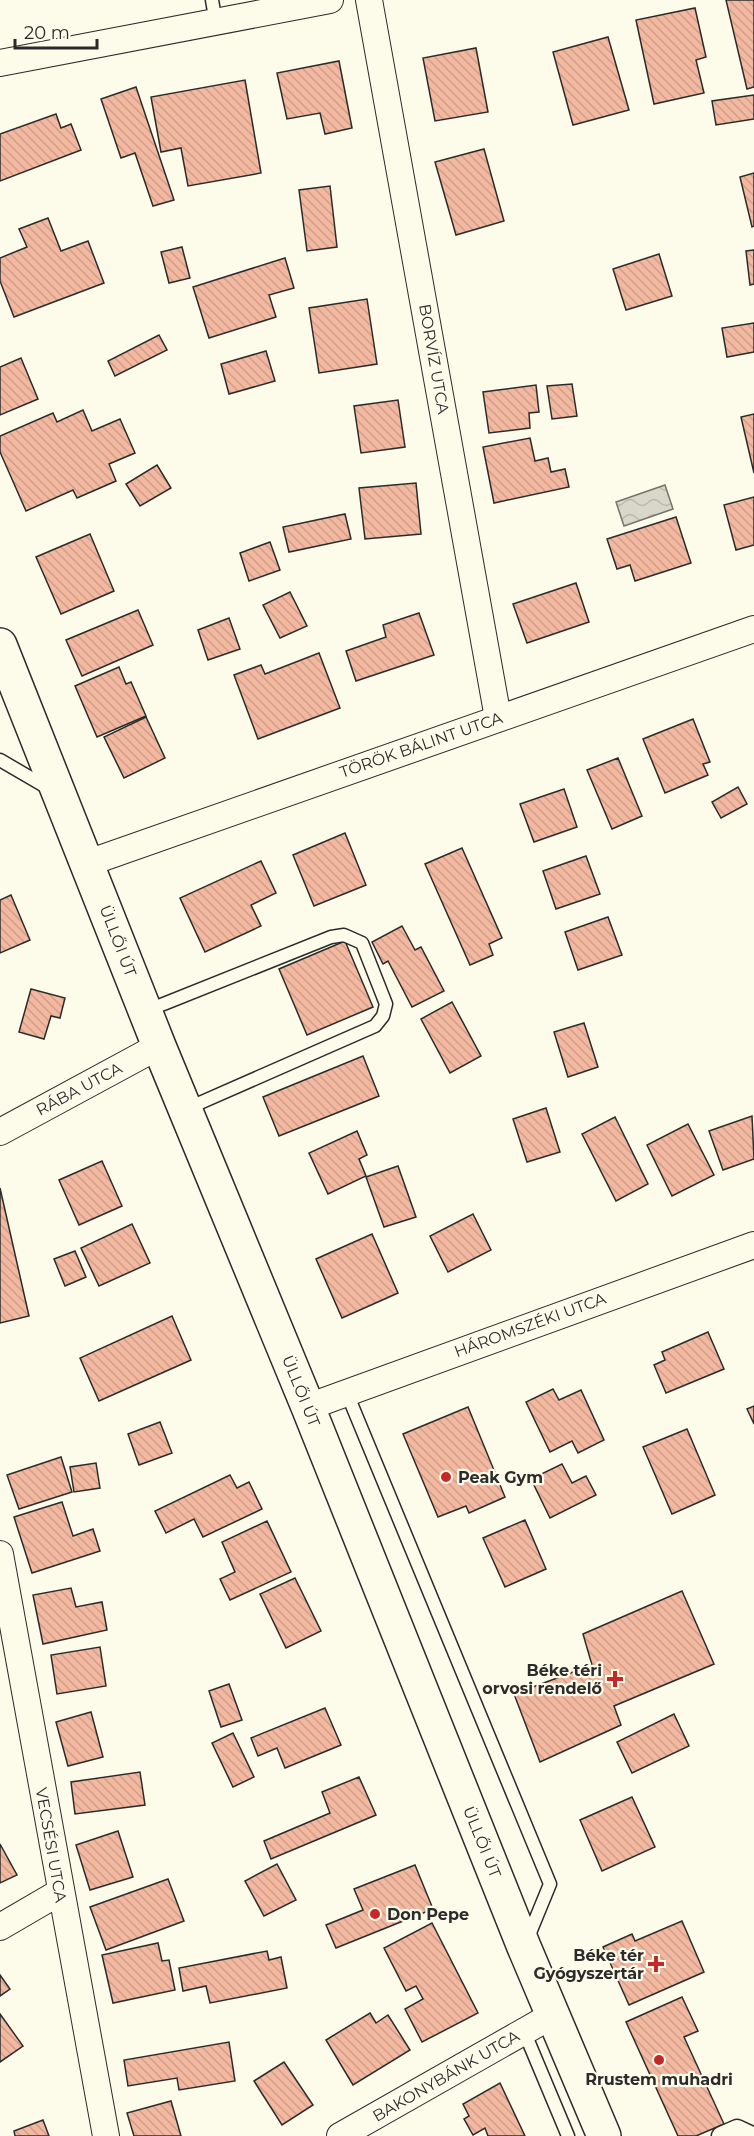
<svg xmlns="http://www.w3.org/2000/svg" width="754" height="2136" font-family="Montserrat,sans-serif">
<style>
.water{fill:url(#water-waves);stroke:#74746e;stroke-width:1.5}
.building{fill:url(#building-back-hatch);stroke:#2b2b2b;stroke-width:1.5}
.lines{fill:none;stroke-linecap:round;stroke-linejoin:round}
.service-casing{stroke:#2b2b2b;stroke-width:15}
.pedestrian-casing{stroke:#2b2b2b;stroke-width:21}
.minor-casing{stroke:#2b2b2b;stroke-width:28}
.secondary-casing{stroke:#2b2b2b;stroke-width:36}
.service{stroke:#fdfbea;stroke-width:12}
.pedestrian{stroke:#fdfbea;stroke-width:18}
.minor{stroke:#fdfbea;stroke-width:26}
.secondary{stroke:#fdfbea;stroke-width:33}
.poi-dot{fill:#c62828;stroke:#fdfbea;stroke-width:2}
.labels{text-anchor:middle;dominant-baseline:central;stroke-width:4.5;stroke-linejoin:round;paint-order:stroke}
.street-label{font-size:16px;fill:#2b2b2b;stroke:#fdfbea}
.poi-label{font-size:16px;font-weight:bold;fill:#2b2b2b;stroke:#fdfbea;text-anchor:start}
</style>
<defs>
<pattern id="water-waves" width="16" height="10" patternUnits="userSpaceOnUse" patternTransform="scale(1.5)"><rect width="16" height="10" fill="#d8d7c9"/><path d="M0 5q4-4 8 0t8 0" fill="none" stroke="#bab9ad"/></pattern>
<pattern id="building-back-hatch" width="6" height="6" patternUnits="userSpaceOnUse" patternTransform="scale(1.5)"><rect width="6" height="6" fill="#f2b8a0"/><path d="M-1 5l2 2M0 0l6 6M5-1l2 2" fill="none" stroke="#d09e8a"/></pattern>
</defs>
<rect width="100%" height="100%" fill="#fdfbea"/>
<!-- water -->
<polygon class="water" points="665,485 673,509 624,526 616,502"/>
<!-- building -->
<g class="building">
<polygon points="726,0 754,0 754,87 747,89"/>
<polygon points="695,8 706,57 696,60 704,93 654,104 636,20"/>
<polygon points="608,37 629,110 573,125 553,52"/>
<polygon points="476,48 488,112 435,121 423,58"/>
<polygon points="339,61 352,128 325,134 320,113 287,119 277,73"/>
<polygon points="245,80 261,173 188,186 181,148 161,152 151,97"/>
<polygon points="136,87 174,200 153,206 135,153 121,158 101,99"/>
<polygon points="754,95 754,119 716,125 712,101"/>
<polygon points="56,114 61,128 71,124 81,150 0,181 0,134"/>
<polygon points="484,149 504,221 456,235 435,162"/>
<polygon points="754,173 754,226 752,227 740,177"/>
<polygon points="330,186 337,247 307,251 299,190"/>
<polygon points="48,218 61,251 88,241 104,283 14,317 0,281 0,258 27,247 19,229"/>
<polygon points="182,247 190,278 169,283 161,252"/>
<polygon points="754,250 754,284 750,285 746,251"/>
<polygon points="659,254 672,296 626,310 613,269"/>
<polygon points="285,258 294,288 269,295 276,317 209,338 193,287"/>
<polygon points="367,299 377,364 319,373 309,308"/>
<polygon points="754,323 754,352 727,357 722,328"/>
<polygon points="159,335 167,350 115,376 108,361"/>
<polygon points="266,351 275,381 229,394 221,364"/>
<polygon points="21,358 38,399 0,415 0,367"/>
<polygon points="572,384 577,416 552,419 547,386"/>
<polygon points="536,385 539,412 529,413 530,428 489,433 483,392"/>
<polygon points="398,400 405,447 361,453 354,406"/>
<polygon points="83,410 92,431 120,419 135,453 109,464 116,481 77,498 73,490 26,511 0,452 0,436 53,413 57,422"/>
<polygon points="754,414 754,473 741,417"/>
<polygon points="530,438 535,461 548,458 551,472 565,469 569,487 494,503 483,447"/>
<polygon points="157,465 171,488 140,506 126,484"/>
<polygon points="416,483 421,534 365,539 359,488"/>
<polygon points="754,497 754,545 736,550 724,505"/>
<polygon points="345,514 351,539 289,552 283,527"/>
<polygon points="676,517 691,563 635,581 630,565 617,569 607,539"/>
<polygon points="90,534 114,591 61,614 36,557"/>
<polygon points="270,542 280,570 249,581 240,553"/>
<polygon points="576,583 589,622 527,643 513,604"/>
<polygon points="290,592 307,626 280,638 263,605"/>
<polygon points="138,610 153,645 82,676 66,640"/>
<polygon points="419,613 434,655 356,681 346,651 386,637 383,625"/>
<polygon points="229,618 240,649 208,660 198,630"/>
<polygon points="319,653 340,708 258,739 234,675 261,665 265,674"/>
<polygon points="119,667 126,684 131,682 146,716 97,737 75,686"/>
<polygon points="146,717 165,758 124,778 104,737"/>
<polygon points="693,719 710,762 703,764 708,775 665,793 643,739"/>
<polygon points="618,758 642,816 612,829 587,770"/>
<polygon points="738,787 747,804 721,818 712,802"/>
<polygon points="564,789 577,827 534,842 520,804"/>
<polygon points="345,833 366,885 314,906 293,855"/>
<polygon points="462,848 502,938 489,944 493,955 470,965 425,864"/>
<polygon points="586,856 600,894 556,909 543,871"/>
<polygon points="261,861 276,893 251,905 261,926 205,952 180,898"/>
<polygon points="11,895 30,940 0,953 0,900"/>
<polygon points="608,917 622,955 578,970 565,932"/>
<polygon points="402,926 415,950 421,947 444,991 412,1007 388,961 383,964 372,942"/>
<polygon points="345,941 373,1007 307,1035 279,969"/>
<polygon points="31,989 65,998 60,1018 51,1016 44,1039 19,1032"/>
<polygon points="452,1002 481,1056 450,1073 421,1019"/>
<polygon points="584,1023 598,1067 568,1077 554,1032"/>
<polygon points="363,1056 379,1096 279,1136 263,1097"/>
<polygon points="546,1108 560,1152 527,1162 513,1119"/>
<polygon points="752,1116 754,1159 723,1170 709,1131"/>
<polygon points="615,1117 648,1184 616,1201 582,1134"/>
<polygon points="688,1124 714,1175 672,1196 647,1145"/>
<polygon points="357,1131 367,1155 359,1159 366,1176 328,1194 309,1153"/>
<polygon points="102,1161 122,1206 79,1225 59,1180"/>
<polygon points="398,1166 416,1217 384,1227 366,1177"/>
<polygon points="0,1188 29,1316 0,1323"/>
<polygon points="473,1214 491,1250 448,1272 430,1236"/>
<polygon points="132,1224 150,1263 99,1286 81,1248"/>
<polygon points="372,1234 398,1293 342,1318 316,1259"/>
<polygon points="75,1251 86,1277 65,1286 54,1259"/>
<polygon points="172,1316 191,1360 99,1401 80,1358"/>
<polygon points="708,1332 724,1369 666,1393 654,1365 665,1360 662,1352"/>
<polygon points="553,1389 559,1400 581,1390 604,1440 578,1453 572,1441 550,1452 526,1402"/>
<polygon points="754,1406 754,1424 747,1409"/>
<polygon points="468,1407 505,1497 469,1513 466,1506 438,1517 403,1434"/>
<polygon points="160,1422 172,1453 139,1465 128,1434"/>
<polygon points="687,1429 715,1495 672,1514 643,1447"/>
<polygon points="61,1457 72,1492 19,1509 7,1475"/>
<polygon points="96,1463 100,1488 74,1492 70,1467"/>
<polygon points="562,1464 572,1483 586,1476 596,1495 550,1518 531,1479"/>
<polygon points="230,1475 237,1488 249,1482 262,1509 203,1537 194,1519 166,1533 155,1511"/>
<polygon points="62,1502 73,1536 93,1529 100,1551 32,1573 14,1517"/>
<polygon points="525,1520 546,1569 505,1587 483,1538"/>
<polygon points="267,1521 291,1572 230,1600 220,1579 235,1572 222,1542"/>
<polygon points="295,1578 321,1631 286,1648 260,1594"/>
<polygon points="71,1588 76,1607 102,1602 107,1630 43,1644 33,1595"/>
<polygon points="682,1591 714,1664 614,1706 621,1725 540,1762 514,1694 592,1665 583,1634"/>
<polygon points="100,1647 106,1686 57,1694 51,1655"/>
<polygon points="229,1684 242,1720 221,1727 209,1691"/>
<polygon points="325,1708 341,1745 285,1768 277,1748 258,1756 251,1738"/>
<polygon points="91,1712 103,1757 68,1766 56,1722"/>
<polygon points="674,1714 689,1746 632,1773 617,1742"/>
<polygon points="233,1733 254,1777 233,1787 212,1743"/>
<polygon points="140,1772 145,1805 75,1814 71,1782"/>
<polygon points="359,1777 376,1815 271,1859 264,1841 330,1813 322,1792"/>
<polygon points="632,1797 655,1847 602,1871 580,1820"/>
<polygon points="118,1831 133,1877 90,1890 76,1845"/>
<polygon points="0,1844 17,1875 0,1883"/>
<polygon points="277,1864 296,1900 264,1916 245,1881"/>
<polygon points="415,1865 433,1909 336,1948 326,1925 363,1910 354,1889"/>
<polygon points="168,1879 184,1921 106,1950 90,1907"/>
<polygon points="682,1921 704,1972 629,2005 603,1947 632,1934 635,1941"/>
<polygon points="432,1923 478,2013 422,2042 405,2009 423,1999 416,1986 406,1991 384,1948"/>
<polygon points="158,1943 162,1961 169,1960 175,1990 113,2003 102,1955"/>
<polygon points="267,1951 269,1960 281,1957 287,1988 210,2003 206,1986 183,1991 179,1968"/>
<polygon points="0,1975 10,1989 0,1996"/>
<polygon points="682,1997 698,2031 684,2037 724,2124 696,2136 678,2136 626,2022"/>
<polygon points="370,2013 376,2023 388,2015 410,2050 353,2085 326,2040"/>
<polygon points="0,2014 23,2046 0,2062"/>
<polygon points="229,2042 235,2081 179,2090 177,2078 128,2086 124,2060"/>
<polygon points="284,2062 313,2105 282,2125 254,2081"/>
<polygon points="500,2083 525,2136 488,2136 485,2128 473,2135 464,2119 469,2116 463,2104"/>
<polygon points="171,2101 181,2136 134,2136 127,2113"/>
<polygon points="43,2120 49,2136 15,2136 14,2131"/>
</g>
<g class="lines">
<!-- service casing -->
<g class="service-casing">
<g id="service">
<polyline points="212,0 216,23"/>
<polyline points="0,760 48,788"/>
<polyline points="146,1011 331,937 344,935 362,943 386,1004 383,1016 375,1026 186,1109"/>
<polyline points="346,1391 550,1884 527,1940"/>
<polyline points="524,2031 568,2136"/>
</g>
</g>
<!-- pedestrian casing -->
<g class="pedestrian-casing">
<polyline id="pedestrian" points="721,2136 737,2129 752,2136"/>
</g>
<!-- minor casing -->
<g class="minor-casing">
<g id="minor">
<polyline points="369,0 498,718"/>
<polyline points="0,63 330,0"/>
<polyline points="88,863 754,629"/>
<polyline points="0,1132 159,1046"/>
<polyline points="308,1407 754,1245"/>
<polyline points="0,1554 106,2136"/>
<polyline points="0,1927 60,1892"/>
<polyline points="340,2136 553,2015"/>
</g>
</g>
<!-- secondary casing -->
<g class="secondary-casing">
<polyline id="secondary" points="0,645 159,1046 308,1407 524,1947 604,2136"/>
</g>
<!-- service -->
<use href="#service" class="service"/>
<!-- pedestrian -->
<use href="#pedestrian" class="pedestrian"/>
<!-- minor -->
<use href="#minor" class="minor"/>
<!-- secondary -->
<use href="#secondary" class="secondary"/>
</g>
<!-- markers -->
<g class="poi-dot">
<circle cx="446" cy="1477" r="6"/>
<path d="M612 1670h6v6h6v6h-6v6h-6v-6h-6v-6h6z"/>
<circle cx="375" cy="1914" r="6"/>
<path d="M653 1955h6v6h6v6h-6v6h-6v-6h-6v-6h6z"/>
<circle cx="659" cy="2060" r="6"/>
</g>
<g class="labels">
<!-- street labels -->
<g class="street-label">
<text transform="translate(434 359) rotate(80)">BORVÍZ UTCA</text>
<text transform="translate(421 745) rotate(-19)">TÖRÖK BÁLINT UTCA</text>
<text transform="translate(118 941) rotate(69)">ÜLLŐI ÚT</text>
<text transform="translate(79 1089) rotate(-28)">RÁBA UTCA</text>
<text transform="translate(530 1325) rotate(-20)">HÁROMSZÉKI UTCA</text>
<text transform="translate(301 1391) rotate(68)">ÜLLŐI ÚT</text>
<text transform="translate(482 1842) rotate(68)">ÜLLŐI ÚT</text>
<text transform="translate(51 1845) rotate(80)">VECSÉSI UTCA</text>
<text transform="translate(446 2076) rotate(-30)">BAKONYBÁNK UTCA</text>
</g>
<!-- poi labels -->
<g class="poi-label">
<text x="458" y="1477">Peak Gym</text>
<text x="602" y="1670" text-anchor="end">Béke téri<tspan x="602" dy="18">orvosi rendelő</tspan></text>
<text x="387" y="1914">Don Pepe</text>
<text x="644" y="1955" text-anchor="end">Béke tér<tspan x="644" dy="18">Gyógyszertár</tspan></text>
<text x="659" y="2079" text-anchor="middle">Rrustem muhadri</text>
</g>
</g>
<!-- scale -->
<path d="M15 39v9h82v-9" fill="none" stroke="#2b2b2b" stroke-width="3"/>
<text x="24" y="39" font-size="18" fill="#2b2b2b" stroke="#fdfbea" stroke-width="4.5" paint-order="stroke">20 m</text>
</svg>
